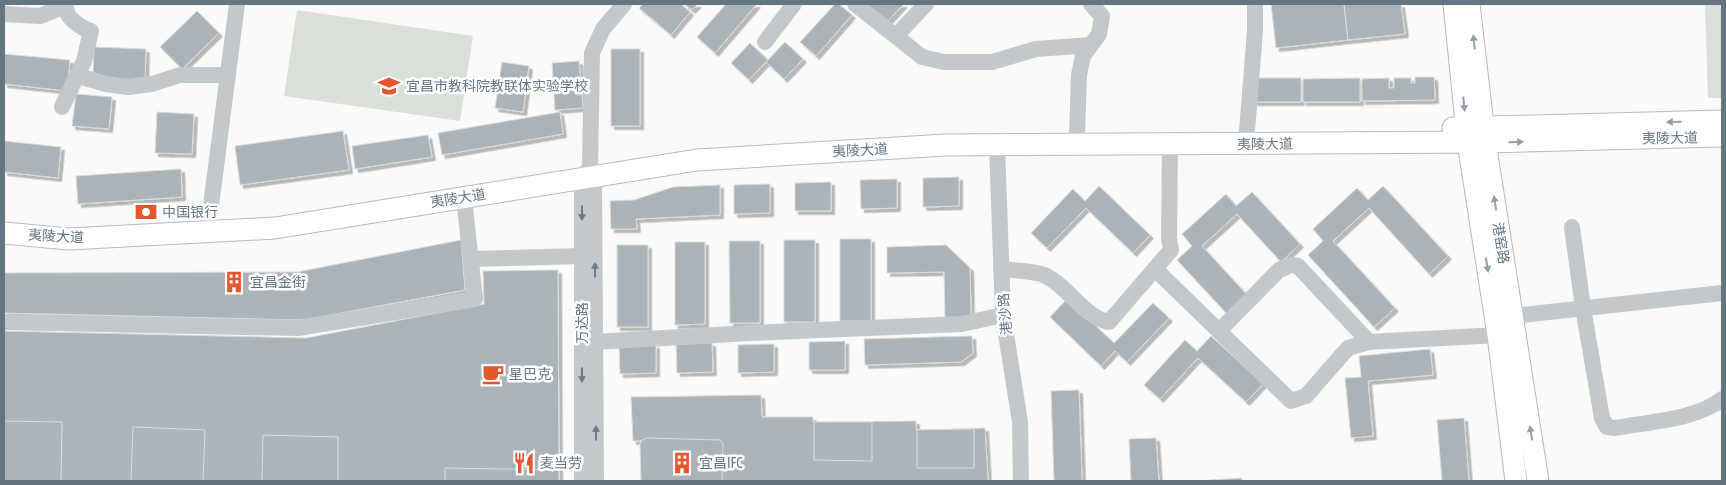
<svg xmlns="http://www.w3.org/2000/svg" width="1726" height="485" font-family="'Asap Condensed','Noto Sans SC',sans-serif">
<style>
.green{fill:#dadfd7}
.building{fill:#aab3b9;stroke:#dcdcda;filter:url(#shadow)}
.lines{fill:none;stroke-linecap:round;stroke-linejoin:round}
.major-casing{stroke:#b5babe;stroke-width:23}
.minor{stroke:#c3c8cc;stroke-width:16}
.major{stroke:#fff;stroke-width:21}
.oneway{fill:#939fa8}
.oneway2{fill:#6a7a87}
.labels{text-anchor:middle;dominant-baseline:central;stroke-width:5;stroke-linejoin:round;paint-order:stroke}
.poi-label{font-size:14px;fill:#657683;stroke:#fff;text-anchor:start}
.street-label{font-size:14px;fill:#657683;stroke:#fff}
</style>
<defs>
<filter id="shadow"><feDropShadow dx="3.5" dy="3.5" stdDeviation="0" flood-color="#0004"/></filter>
</defs>
<rect width="100%" height="100%" fill="#fafaf8"/>
<!-- green -->
<g class="green">
<polygon points="1705,4 1722,4 1722,98 1708,98"/>
<polygon points="297,10 473,36 460,121 284,96"/>
</g>
<!-- building -->
<g class="building">
<polygon points="643,4 681,4 690,12 671,35 639,8"/>
<polygon points="684,4 698,4 692,10"/>
<polygon points="726,4 757,4 715,53 697,37"/>
<polygon points="835,4 839,4 852,15 816,56 800,42"/>
<polygon points="866,4 904,4 886,23"/>
<polygon points="1271,4 1344,4 1348,40 1276,48"/>
<polygon points="1344,4 1401,4 1405,34 1348,40"/>
<polygon points="197,11 219,33 182,69 160,47"/>
<polygon points="785,42 803,59 784,79 766,62"/>
<polygon points="750,43 768,60 749,80 731,63"/>
<polygon points="94,47 146,49 145,80 93,78"/>
<rect x="611" y="49" width="29" height="77"/>
<polygon points="4,54 70,60 67,91 4,84"/>
<polygon points="579,61 583,108 555,110 552,63"/>
<polygon points="502,62 529,66 523,112 495,108"/>
<polygon points="1415,77 1434,77 1435,100 1362,101 1362,79 1389,78 1389,88 1394,88 1394,78 1411,78 1411,83 1415,83"/>
<polygon points="1252,78 1301,78 1301,102 1253,102"/>
<polygon points="1360,78 1360,102 1303,102 1303,79"/>
<polygon points="76,94 112,97 109,129 72,126"/>
<polygon points="157,112 194,114 192,154 155,153"/>
<polygon points="560,112 563,134 442,155 438,133"/>
<polygon points="343,131 349,170 240,185 235,146"/>
<polygon points="428,135 432,157 355,169 352,146"/>
<polygon points="4,141 61,147 58,178 4,172"/>
<polygon points="181,169 182,197 78,204 76,176"/>
<polygon points="959,177 959,206 923,207 923,178"/>
<polygon points="897,179 897,208 861,209 860,180"/>
<polygon points="831,182 831,211 795,211 795,183"/>
<polygon points="770,184 770,213 734,214 734,185"/>
<polygon points="720,185 720,215 636,219 637,229 611,229 610,201 634,200 673,187"/>
<polygon points="1099,186 1150,235 1133,253 1086,208 1047,248 1031,233 1073,189 1085,201"/>
<polygon points="1383,186 1448,256 1429,274 1369,208 1333,241 1395,308 1374,327 1308,255 1323,241 1313,229 1357,188 1368,200"/>
<polygon points="1252,192 1300,244 1281,262 1237,214 1202,246 1249,297 1228,315 1177,260 1192,246 1182,234 1226,194 1236,206"/>
<rect x="840" y="239" width="31" height="82"/>
<polygon points="461,240 465,290 303,320 4,313 4,273 297,272"/>
<rect x="784" y="240" width="31" height="82"/>
<polygon points="729,241 760,241 760,323 730,323"/>
<polygon points="675,242 705,242 705,324 675,325"/>
<rect x="617" y="245" width="31" height="82"/>
<polygon points="946,245 970,268 971,317 945,318 944,272 887,273 887,247"/>
<polygon points="558,270 559,481 4,481 4,331 306,338 484,304 483,271"/>
<polygon points="1067,299 1114,343 1153,303 1169,318 1127,362 1115,351 1101,366 1050,317"/>
<polygon points="972,336 973,353 961,362 865,365 864,339"/>
<polygon points="1211,336 1263,384 1246,402 1198,358 1160,399 1144,385 1185,340 1197,351"/>
<polygon points="845,341 845,370 809,370 809,342"/>
<polygon points="712,343 713,372 677,373 676,344"/>
<polygon points="774,344 774,372 738,373 738,345"/>
<polygon points="619,345 656,345 656,373 620,374"/>
<polygon points="1430,349 1433,375 1368,381 1373,436 1351,438 1345,378 1361,377 1359,356"/>
<polygon points="1079,390 1082,481 1054,481 1051,391"/>
<polygon points="761,395 762,417 813,417 813,422 916,421 916,430 985,428 988,481 643,481 643,441 633,441 631,397"/>
<polygon points="1464,418 1469,481 1434,481 1442,481 1437,420"/>
<polygon points="4,421 62,422 61,481 4,481"/>
<polygon points="814,422 872,422 872,461 814,460"/>
<polygon points="133,427 205,430 203,481 131,481"/>
<polygon points="974,429 974,468 917,468 917,430"/>
<polygon points="263,435 338,437 338,481 262,481"/>
<polygon points="647,438 720,440 723,444 722,481 641,481 640,444 642,440"/>
<polygon points="1156,438 1159,481 1131,481 1129,439"/>
<polygon points="445,468 559,470 559,481 445,481"/>
<polygon points="1242,478 1242,481 1209,481 1209,480"/>
</g>
<g class="lines">
<!-- major casing -->
<g class="major-casing">
<g id="major">
<polyline points="1454,4 1468,142 1498,335 1516,481"/>
<polyline points="1469,4 1485,142 1538,481"/>
<polyline points="1453,128 1722,121"/>
<polyline points="4,233 69,239 275,228 697,160 946,145 1485,142 1722,136"/>
</g>
</g>
<!-- minor -->
<g class="minor">
<polyline points="855,4 922,57 944,62 992,62 1036,49 1091,45"/>
<polyline points="4,14 40,16 65,6"/>
<polyline points="896,36 926,4"/>
<polyline points="765,42 794,4"/>
<polyline points="78,76 106,84 128,87 152,84 180,75 227,75"/>
<path d="M62,107L84,61L91,31C79,27 64,17 66,4"/>
<polyline points="1247,131 1255,31 1255,4"/>
<polyline points="1077,134 1079,75 1083,56 1099,34 1102,16 1091,4"/>
<polyline points="997,145 1003,315 1020,422 1021,481"/>
<polyline points="209,221 237,4"/>
<path d="M1572,227L1583,308L1602,418L1607,427L1615,428C1647,422 1696,420 1722,399"/>
<polyline points="471,259 582,256"/>
<path d="M1001,269C1014,271 1032,270 1044,275C1067,285 1085,318 1109,322L1171,250L1169,238L1170,144"/>
<polyline points="1155,269 1291,401 1306,396 1348,348 1369,342 1498,335"/>
<polyline points="1513,316 1722,293"/>
<polyline points="4,322 298,328 475,299 464,198"/>
<polyline points="1219,331 1279,270 1291,265 1298,266 1369,342"/>
<polyline points="595,342 750,333 962,324 1003,315"/>
<polyline points="582,481 582,178 587,171"/>
<polyline points="596,481 594,176 590,167 592,53 603,29 624,4"/>
</g>
<!-- major -->
<use href="#major" class="major"/>
</g>
<!-- one-way arrows -->
<defs><path id="oneway-solid" d="M-6-.8H1V-3.2L6.5 0L1 3.2V.8H-6Z" transform="scale(1.25)"/></defs>
<g class="oneway">
<use href="#oneway-solid" transform="translate(1474 42) rotate(-96)"/>
<use href="#oneway-solid" transform="translate(1464 104) rotate(84)"/>
<use href="#oneway-solid" transform="translate(1674 122) rotate(179)"/>
<use href="#oneway-solid" transform="translate(1516 142) rotate(-1)"/>
<use href="#oneway-solid" transform="translate(1495 203) rotate(-99)"/>
<use href="#oneway-solid" transform="translate(1487 265) rotate(81)"/>
<use href="#oneway-solid" transform="translate(1531 433) rotate(-99)"/>
</g>
<g class="oneway2">
<use href="#oneway-solid" transform="translate(582 213) rotate(90)"/>
<use href="#oneway-solid" transform="translate(595 270) rotate(-90)"/>
<use href="#oneway-solid" transform="translate(582 375) rotate(90)"/>
<use href="#oneway-solid" transform="translate(596 433) rotate(-90)"/>
</g>
<!-- icons -->
<defs>
<g id="school-bare" transform="scale(1.725)"><path d="M0-5L7-2L0 1L-7-2ZM-4 1L0 2.5L4 1V4Q0 6-4 4Z" fill="#e4572e" stroke="#fff" stroke-width="2.5" paint-order="stroke"/></g>
<g id="bank-bare" transform="scale(1.725)"><path d="M-6-4H6V4H-6ZM0-2.3a2.3 2.3 0 1 0 0 4.6a2.3 2.3 0 1 0 0-4.6Z" fill="#e4572e" stroke="#fff" stroke-width="2.5" paint-order="stroke"/></g>
<g id="building-bare" transform="scale(1.725)"><path d="M-4-6H4V6H1V3H-1V6H-4ZM-2.5-4.3h1.7v1.8h-1.7ZM.8-4.3h1.7v1.8H.8ZM-2.5-1h1.7V.8h-1.7ZM.8-1h1.7V.8H.8Z" fill="#e4572e" stroke="#fff" stroke-width="2.5" paint-order="stroke"/></g>
<g id="cafe-bare" transform="scale(1.725)"><path d="M-5.5-4.5H6V0H3Q3 3.5 0 3.5H-2.5Q-5.5 3.5-5.5 0ZM3-3.2v2h1.7v-2ZM-6 4.5H4V6H-6Z" fill="#e4572e" stroke="#fff" stroke-width="2.5" paint-order="stroke"/></g>
<g id="restaurant-bare" transform="scale(1.725)"><path d="M-5-6h1v4h1v-4h1v4h1v-4h1v5L-1.5 .5V6h-2V.5L-5-1ZM5-6V6H3V1.5H1.5Q1.5-4 5-6Z" fill="#e4572e" stroke="#fff" stroke-width="2.5" paint-order="stroke"/></g>
</defs>
<g fill-rule="evenodd">
<use href="#school-bare" x="389" y="86"/>
<use href="#bank-bare" x="146" y="212"/>
<use href="#building-bare" x="234" y="282"/>
<use href="#cafe-bare" x="493" y="374"/>
<use href="#restaurant-bare" x="524" y="463"/>
<use href="#building-bare" x="682" y="463"/>
</g>
<g class="labels">
<!-- poi labels -->
<g class="poi-label">
<text x="406" y="86">宜昌市教科院教联体实验学校</text>
<text x="162" y="212">中国银行</text>
<text x="250" y="282">宜昌金街</text>
<text x="509" y="374">星巴克</text>
<text x="540" y="463">麦当劳</text>
<text x="699" y="463">宜昌IFC</text>
</g>
<!-- street labels -->
<g class="street-label">
<text transform="translate(1670 138) rotate(-1)">夷陵大道</text>
<text transform="translate(1265 144) rotate(-1)">夷陵大道</text>
<text transform="translate(860 150) rotate(-3)">夷陵大道</text>
<text transform="translate(458 198) rotate(-9)">夷陵大道</text>
<text transform="translate(56 236) rotate(3)">夷陵大道</text>
<text transform="translate(1501 243) rotate(81)">港窑路</text>
<text transform="translate(1005 314) rotate(-95)">港沙路</text>
<text transform="translate(582 323) rotate(-90)">万达路</text>
</g>
</g>
<!-- border -->
<rect width="1726" height="485" fill="none" stroke="#657683" stroke-width="10"/>
</svg>
